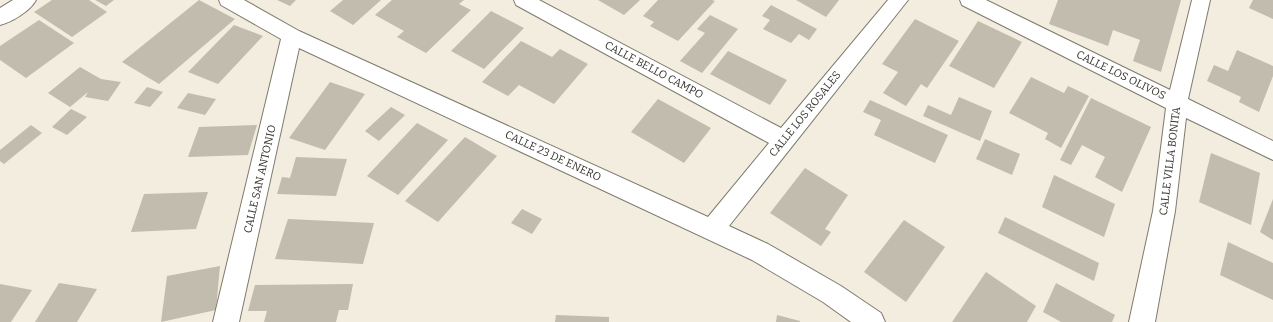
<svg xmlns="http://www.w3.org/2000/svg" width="1273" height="322" font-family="Bitter,serif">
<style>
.building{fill:#c1bcad}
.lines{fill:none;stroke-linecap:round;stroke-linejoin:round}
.minor-casing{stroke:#7e7a6c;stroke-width:2}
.minor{fill:#fff;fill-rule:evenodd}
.labels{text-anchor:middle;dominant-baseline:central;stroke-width:3.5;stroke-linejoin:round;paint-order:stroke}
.street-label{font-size:11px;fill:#36342e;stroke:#fff}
</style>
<rect width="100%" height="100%" fill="#f2edde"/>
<!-- building -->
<g class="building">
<polygon points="52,0 89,0 107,12 72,37 34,12"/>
<polygon points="95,0 114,0 106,6"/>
<polygon points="199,0 235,19 159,84 122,62"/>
<polygon points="277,0 296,0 290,6"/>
<polygon points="343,0 381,0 353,25 330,11"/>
<polygon points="392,0 464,0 459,4 471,10 426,53 397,37 404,31 375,15"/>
<polygon points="598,0 640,0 624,15"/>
<polygon points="658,0 712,0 715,1 678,41 650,26 654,22 643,16"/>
<polygon points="796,0 839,0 826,17"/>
<polygon points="1058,0 1181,0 1161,72 1133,61 1140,40 1113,30 1108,46 1049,24"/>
<polygon points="1253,0 1273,0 1273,19 1249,8"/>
<polygon points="771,5 817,29 809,40 799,34 791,43 763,29 770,20 762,16"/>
<polygon points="491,11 524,28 484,69 451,51"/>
<polygon points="710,15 738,29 702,73 680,61 705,33 697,29"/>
<polygon points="915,19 959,41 927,88 921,84 906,106 883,93 898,72 882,64"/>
<polygon points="39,20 74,43 26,78 0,60 0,46"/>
<polygon points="978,21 1022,42 994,88 949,66"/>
<polygon points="234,25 263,36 218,84 188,72"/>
<polygon points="521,41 552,57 560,49 588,64 554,104 519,85 508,96 482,82"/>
<polygon points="1237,50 1273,66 1273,76 1259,112 1239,102 1241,97 1207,81 1214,65 1228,71"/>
<polygon points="728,51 787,80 770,105 710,74"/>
<polygon points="80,67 101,79 121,82 108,101 85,97 88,92 70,107 48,93"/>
<polygon points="1031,77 1064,93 1068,86 1089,96 1061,148 1045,139 1048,133 1009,113"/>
<polygon points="330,82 365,94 325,150 289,138"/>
<polygon points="147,87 163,92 150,107 134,103"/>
<polygon points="188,93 216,99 205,115 177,108"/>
<polygon points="959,97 992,111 980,141 923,116 928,105 951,115"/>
<polygon points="1091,98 1151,127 1122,192 1095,177 1105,157 1082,145 1071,165 1060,160"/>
<polygon points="658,99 711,128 684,163 631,132"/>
<polygon points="870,100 948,135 935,163 874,135 881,120 863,112"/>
<polygon points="391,107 405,115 379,141 365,131"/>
<polygon points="71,109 87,117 67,135 52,127"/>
<polygon points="417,123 448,140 398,195 367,176"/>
<polygon points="31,125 42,133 4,164 0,161 0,150"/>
<polygon points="257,125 248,155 188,157 199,127"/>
<polygon points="465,137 497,156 438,222 405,201"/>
<polygon points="985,139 1020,154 1012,175 976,159"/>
<polygon points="1211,153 1260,173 1251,225 1199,202"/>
<polygon points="296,157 347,159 336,196 277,194 282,177 290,178"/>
<polygon points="805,168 848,195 825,229 831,232 821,246 770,213"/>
<polygon points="1054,175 1115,204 1104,237 1042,207"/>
<polygon points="208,192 196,229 131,232 144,194"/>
<polygon points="1273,199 1273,240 1260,232"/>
<polygon points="522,209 542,219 532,234 511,223"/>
<polygon points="1005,217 1099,263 1094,281 998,233"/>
<polygon points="288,219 374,223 363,264 275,259"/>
<polygon points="904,220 945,247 906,302 864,272"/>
<polygon points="1228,242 1273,263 1273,300 1220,275"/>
<polygon points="220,266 216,310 161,322 167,276"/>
<polygon points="986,272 1036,306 1027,322 952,322"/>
<polygon points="59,283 97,289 77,322 35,322"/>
<polygon points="1056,283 1115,315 1112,322 1061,322 1043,312"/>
<polygon points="0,284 32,290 11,322 0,322"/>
<polygon points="353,284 348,310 339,310 336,322 264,322 267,311 248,311 255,285"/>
<polygon points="556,315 609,317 609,322 555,322"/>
<polygon points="777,315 800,321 800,322 776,322"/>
</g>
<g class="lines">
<!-- minor casing -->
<g class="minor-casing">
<g id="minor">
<path d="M13,0H36C30,11 12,22 0,25V8Z"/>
<polygon points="219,0 244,0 299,31 708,217 769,143 516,5 514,0 539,0 781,128 888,0 908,0 729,226 768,244 841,286 881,313 885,322 851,322 823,302 752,260 299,48 239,322 213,322 281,39 221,5"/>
<polygon points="960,0 986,0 1170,90 1192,0 1210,0 1188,99 1273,141 1273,160 1186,118 1175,211 1155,322 1129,322 1153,211 1166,108 962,5"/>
</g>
</g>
<!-- minor -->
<use href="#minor" class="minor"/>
</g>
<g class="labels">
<!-- street labels -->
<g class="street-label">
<text transform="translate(654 70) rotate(28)">CALLE BELLO CAMPO</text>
<text transform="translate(1121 75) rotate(26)">CALLE LOS OLIVOS</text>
<text transform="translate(805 114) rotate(-51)">CALLE LOS ROSALES</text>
<text transform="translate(553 156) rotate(25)">CALLE 23 DE ENERO</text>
<text transform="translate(1170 161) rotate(-83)">CALLE VILLA BONITA</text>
<text transform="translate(260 179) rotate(-77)">CALLE SAN ANTONIO</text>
</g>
</g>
</svg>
